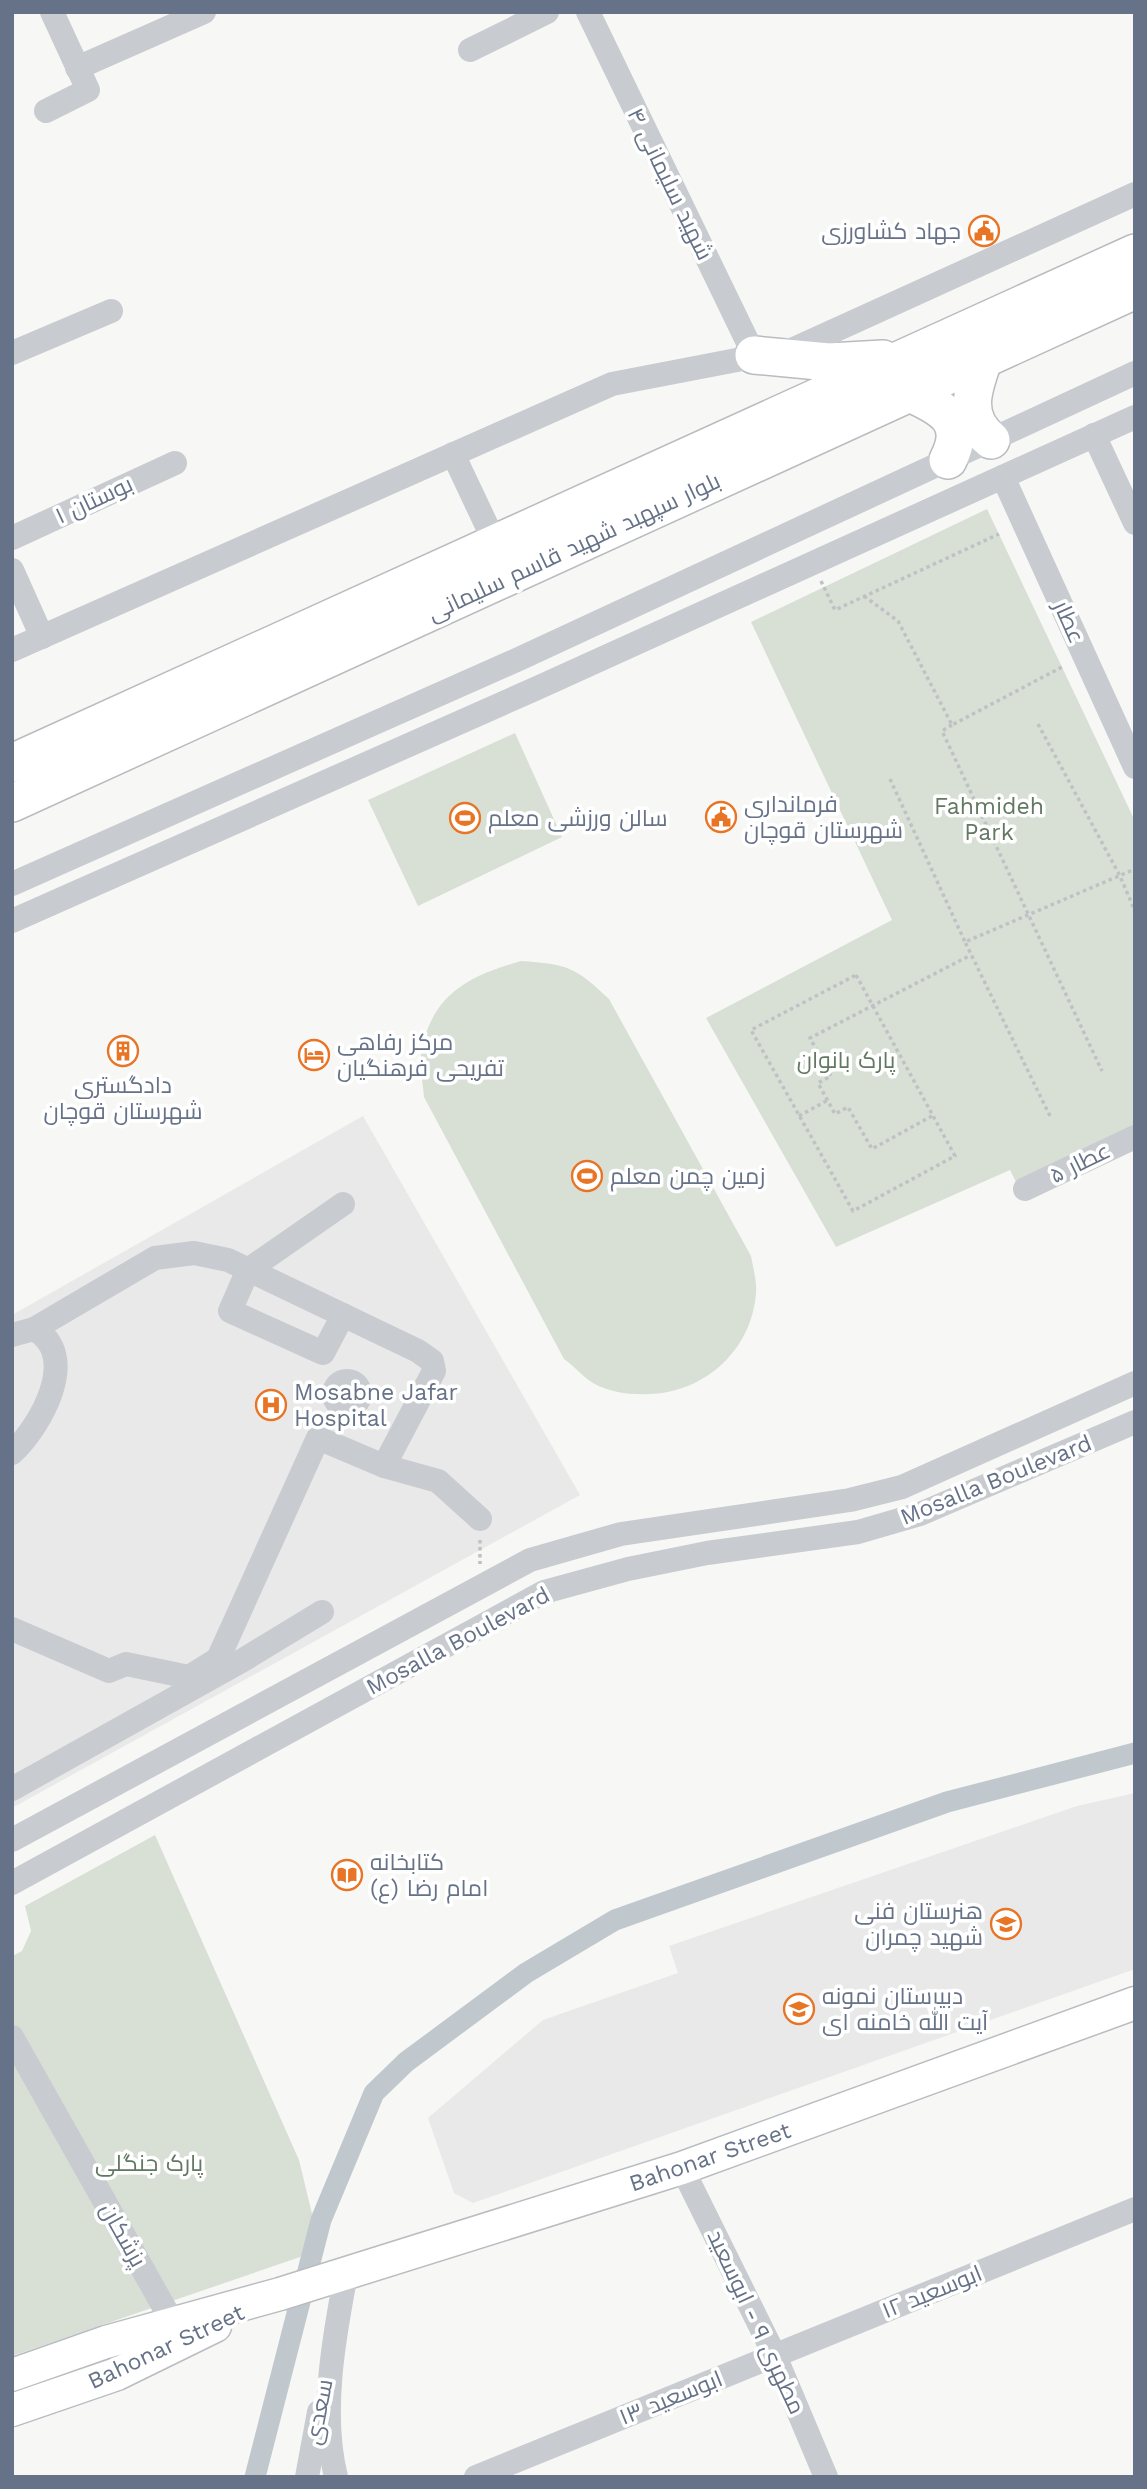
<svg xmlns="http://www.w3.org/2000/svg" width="1147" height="2489" font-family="'Work Sans',Cairo,sans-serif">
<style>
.built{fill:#e8e9e8}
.green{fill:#d8e0d6}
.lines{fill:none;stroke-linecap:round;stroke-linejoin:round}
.canal{stroke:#c0c8ce;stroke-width:21}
.major-casing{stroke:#b9bcc1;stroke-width:35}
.highway-casing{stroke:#b8bbbf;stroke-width:40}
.path{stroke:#bfc1c4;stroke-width:3.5;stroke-dasharray:3.5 3.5;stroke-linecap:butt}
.minor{stroke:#c8cbcf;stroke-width:24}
.major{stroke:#fff;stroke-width:32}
.highway{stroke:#fff;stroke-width:37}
.labels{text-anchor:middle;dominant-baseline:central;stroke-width:7;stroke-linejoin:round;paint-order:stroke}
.street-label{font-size:23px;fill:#667287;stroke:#fff}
.poi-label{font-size:23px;fill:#667287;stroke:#fff;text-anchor:start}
.park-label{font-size:23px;fill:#627961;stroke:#fff}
</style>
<rect width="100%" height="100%" fill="#f7f8f5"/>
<!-- built -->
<g class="built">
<polygon points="363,1116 580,1495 12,1808 12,1315"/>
<polygon points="1135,1793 1135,1969 473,2203 454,2193 428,2118 543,2020 678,1973 669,1946 1077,1806"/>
</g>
<!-- green -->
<g class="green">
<polygon points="987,509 1135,821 1135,1128 1017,1184 1010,1170 836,1247 706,1018 892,920 751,622"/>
<polygon points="515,733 562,837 418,906 368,800"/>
<path d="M521,961C568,964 575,967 609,999L751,1256C753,1267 757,1281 756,1293C752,1350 705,1392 650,1394C632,1395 610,1393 593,1383C583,1377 574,1366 564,1359L424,1097C423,1083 419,1067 421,1054C431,994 469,976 521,961Z"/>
<polygon points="155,1835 299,2160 313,2218 306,2255 12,2356 12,1956 22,1951 31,1931 25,1906"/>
</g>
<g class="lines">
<!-- canal -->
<polyline class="canal" points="255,2477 321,2220 374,2093 406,2062 526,1973 615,1920 947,1802 1135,1753"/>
<!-- major casing -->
<g class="major-casing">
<g id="major">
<polyline points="12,2375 106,2342 280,2294 682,2168 1135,2003"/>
<polyline points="12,2410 117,2374 215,2326"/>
</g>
</g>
<!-- highway casing -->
<g class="highway-casing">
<g id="highway">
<polyline points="754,355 829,362 883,359"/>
<path d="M984,358C973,388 962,417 991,440"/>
<path d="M910,393C943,408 968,421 948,460"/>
<polyline points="12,763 1135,253"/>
<polyline points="12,803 1135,290"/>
</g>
</g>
<!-- path -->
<g class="path">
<polyline points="821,581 835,610 999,534"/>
<polyline points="864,596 898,621 952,725 1062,667"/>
<polyline points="1038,724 1120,876 1135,911"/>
<polyline points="952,725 942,731 1102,1071"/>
<polyline points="890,779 965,942"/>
<polygon points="856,975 955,1156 853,1211 751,1030"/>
<polyline points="799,1116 828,1100"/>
<polyline points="932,1116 872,1149 848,1107 835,1114 818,1083 831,1076 810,1038 971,955"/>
<polyline points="1050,1116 965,942 1135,869"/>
<polyline points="480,1540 480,1564"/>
</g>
<!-- minor -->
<g class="minor">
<polyline points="588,12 754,355"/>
<polyline points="470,50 547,12"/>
<polyline points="77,68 204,12"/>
<polyline points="46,111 88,90 52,12"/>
<polyline points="12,353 111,311"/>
<polyline points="1094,435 1135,523"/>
<polyline points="453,454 495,543"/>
<polyline points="1003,477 1135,767"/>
<polyline points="12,538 175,463"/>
<polyline points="12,570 42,637"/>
<polyline points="12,650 612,384 794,349 1135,194"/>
<polyline points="12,884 521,658 1135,373"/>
<polyline points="12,921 535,689 1135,417"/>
<polyline points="1025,1189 1135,1137"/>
<polyline points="343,1315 323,1353 230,1311 248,1270 343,1204"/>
<polyline points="34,1329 155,1258 194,1253 228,1260 418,1351 432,1361 434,1371 384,1466"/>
<path d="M12,1335L34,1329C81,1355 41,1426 12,1453"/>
<circle cx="347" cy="1394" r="13"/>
<polyline points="12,1629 109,1671 126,1664 189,1677 218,1659 318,1438 384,1466 438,1481 480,1519"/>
<polyline points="12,1789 243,1660 322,1612"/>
<polyline points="12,1840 530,1560 621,1534 850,1500 902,1487 1135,1383"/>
<polyline points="12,1883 544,1592 628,1569 707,1553 858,1532 920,1514 1135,1422"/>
<polyline points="12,2037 173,2323"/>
<polyline points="682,2168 775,2356 826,2477"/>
<polyline points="307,2477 319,2412"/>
<path d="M336,2477C320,2413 334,2337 346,2274"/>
<polyline points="476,2477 1135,2209"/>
</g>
<!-- major -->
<use href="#major" class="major"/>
<!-- highway -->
<use href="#highway" class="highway"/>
</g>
<!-- icons -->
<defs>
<g id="civic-ring" transform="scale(1.575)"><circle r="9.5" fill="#fff" stroke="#e87525" stroke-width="1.5"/><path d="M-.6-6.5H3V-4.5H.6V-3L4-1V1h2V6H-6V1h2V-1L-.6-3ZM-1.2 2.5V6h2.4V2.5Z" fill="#e87525"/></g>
<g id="stadium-ring" transform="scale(1.575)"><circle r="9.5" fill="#fff" stroke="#e87525" stroke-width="1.5"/><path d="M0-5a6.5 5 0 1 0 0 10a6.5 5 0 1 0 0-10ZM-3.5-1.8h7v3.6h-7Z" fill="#e87525"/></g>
<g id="building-ring" transform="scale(1.575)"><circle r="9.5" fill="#fff" stroke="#e87525" stroke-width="1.5"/><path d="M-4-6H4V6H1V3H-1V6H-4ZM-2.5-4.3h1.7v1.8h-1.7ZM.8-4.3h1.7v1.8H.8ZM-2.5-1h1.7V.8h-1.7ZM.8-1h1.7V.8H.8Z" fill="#e87525"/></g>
<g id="hotel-ring" transform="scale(1.575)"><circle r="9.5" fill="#fff" stroke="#e87525" stroke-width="1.5"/><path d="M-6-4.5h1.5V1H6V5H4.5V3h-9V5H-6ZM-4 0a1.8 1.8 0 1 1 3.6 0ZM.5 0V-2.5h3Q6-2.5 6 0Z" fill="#e87525"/></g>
<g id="hospital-ring" transform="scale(1.575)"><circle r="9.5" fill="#fff" stroke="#e87525" stroke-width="1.5"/><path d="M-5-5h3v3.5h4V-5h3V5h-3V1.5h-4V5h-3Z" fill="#e87525"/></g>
<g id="library-ring" transform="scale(1.575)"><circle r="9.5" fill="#fff" stroke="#e87525" stroke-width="1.5"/><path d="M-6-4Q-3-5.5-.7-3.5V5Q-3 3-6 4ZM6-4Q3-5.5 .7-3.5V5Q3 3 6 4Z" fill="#e87525"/></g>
<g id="school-ring" transform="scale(1.575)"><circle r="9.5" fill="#fff" stroke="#e87525" stroke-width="1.5"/><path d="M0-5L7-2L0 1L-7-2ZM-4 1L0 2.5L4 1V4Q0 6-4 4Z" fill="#e87525"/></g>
</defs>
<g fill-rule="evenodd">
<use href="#civic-ring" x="984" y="231"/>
<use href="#civic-ring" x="721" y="817"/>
<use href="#stadium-ring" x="465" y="818"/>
<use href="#building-ring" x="123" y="1051"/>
<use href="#hotel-ring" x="314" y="1055"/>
<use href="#stadium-ring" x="587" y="1176"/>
<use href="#hospital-ring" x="271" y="1405"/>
<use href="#library-ring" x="347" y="1875"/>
<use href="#school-ring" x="1006" y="1924"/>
<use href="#school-ring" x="799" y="2009"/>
</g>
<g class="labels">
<!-- street labels -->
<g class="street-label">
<text transform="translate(670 184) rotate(64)">شهید سلیمانی ۴</text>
<text transform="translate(94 500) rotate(-25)">بوستان ۱</text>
<text transform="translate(574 547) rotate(-25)">بلوار سپهبد شهید قاسم سلیمانی</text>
<text transform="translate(1069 622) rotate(66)">عطار</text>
<text transform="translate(1080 1163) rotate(-26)">عطار ۵</text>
<text transform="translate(996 1480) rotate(-22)">Mosalla Boulevard</text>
<text transform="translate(458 1641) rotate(-28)">Mosalla Boulevard</text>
<text transform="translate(710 2157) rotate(-19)">Bahonar Street</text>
<text transform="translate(123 2235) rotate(61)">پزشکان</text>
<text transform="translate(932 2292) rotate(-22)">ابوسعید ۱۲</text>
<text transform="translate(756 2322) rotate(65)">مطهری ۹ - ابوسعید</text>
<text transform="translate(166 2347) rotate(-25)">Bahonar Street</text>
<text transform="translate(671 2398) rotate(-22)">ابوسعید ۱۳</text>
<text transform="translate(319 2412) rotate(-79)">سعدی</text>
</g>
<!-- poi labels -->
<g class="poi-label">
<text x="961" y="231" text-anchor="end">جهاد کشاورزی</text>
<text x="744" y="804">فرمانداری<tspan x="744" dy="26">شهرستان قوچان</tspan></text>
<text x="488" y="818">سالن ورزشی معلم</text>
<text x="337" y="1042">مرکز رفاهی<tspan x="337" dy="26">تفریحی فرهنگیان</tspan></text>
<text x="123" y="1085" text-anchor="middle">دادگستری<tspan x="123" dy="26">شهرستان قوچان</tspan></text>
<text x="610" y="1176">زمین چمن معلم</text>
<text x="294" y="1392">Mosabne Jafar<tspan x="294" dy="26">Hospital</tspan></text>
<text x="370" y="1862">کتابخانه<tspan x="370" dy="26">امام رضا (ع)</tspan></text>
<text x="983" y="1911" text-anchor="end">هنرستان فنی<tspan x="983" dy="26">شهید چمران</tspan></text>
<text x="822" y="1996">دبیرستان نمونه<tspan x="822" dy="26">آیت الله خامنه ای</tspan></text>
</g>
<!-- park labels -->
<g class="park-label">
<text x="989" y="806">Fahmideh<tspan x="989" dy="26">Park</tspan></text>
<text x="846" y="1060">پارک بانوان</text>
<text x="149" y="2163">پارک جنگلی</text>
</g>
</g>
<!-- border -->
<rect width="1147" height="2489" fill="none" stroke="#667287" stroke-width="28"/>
</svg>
